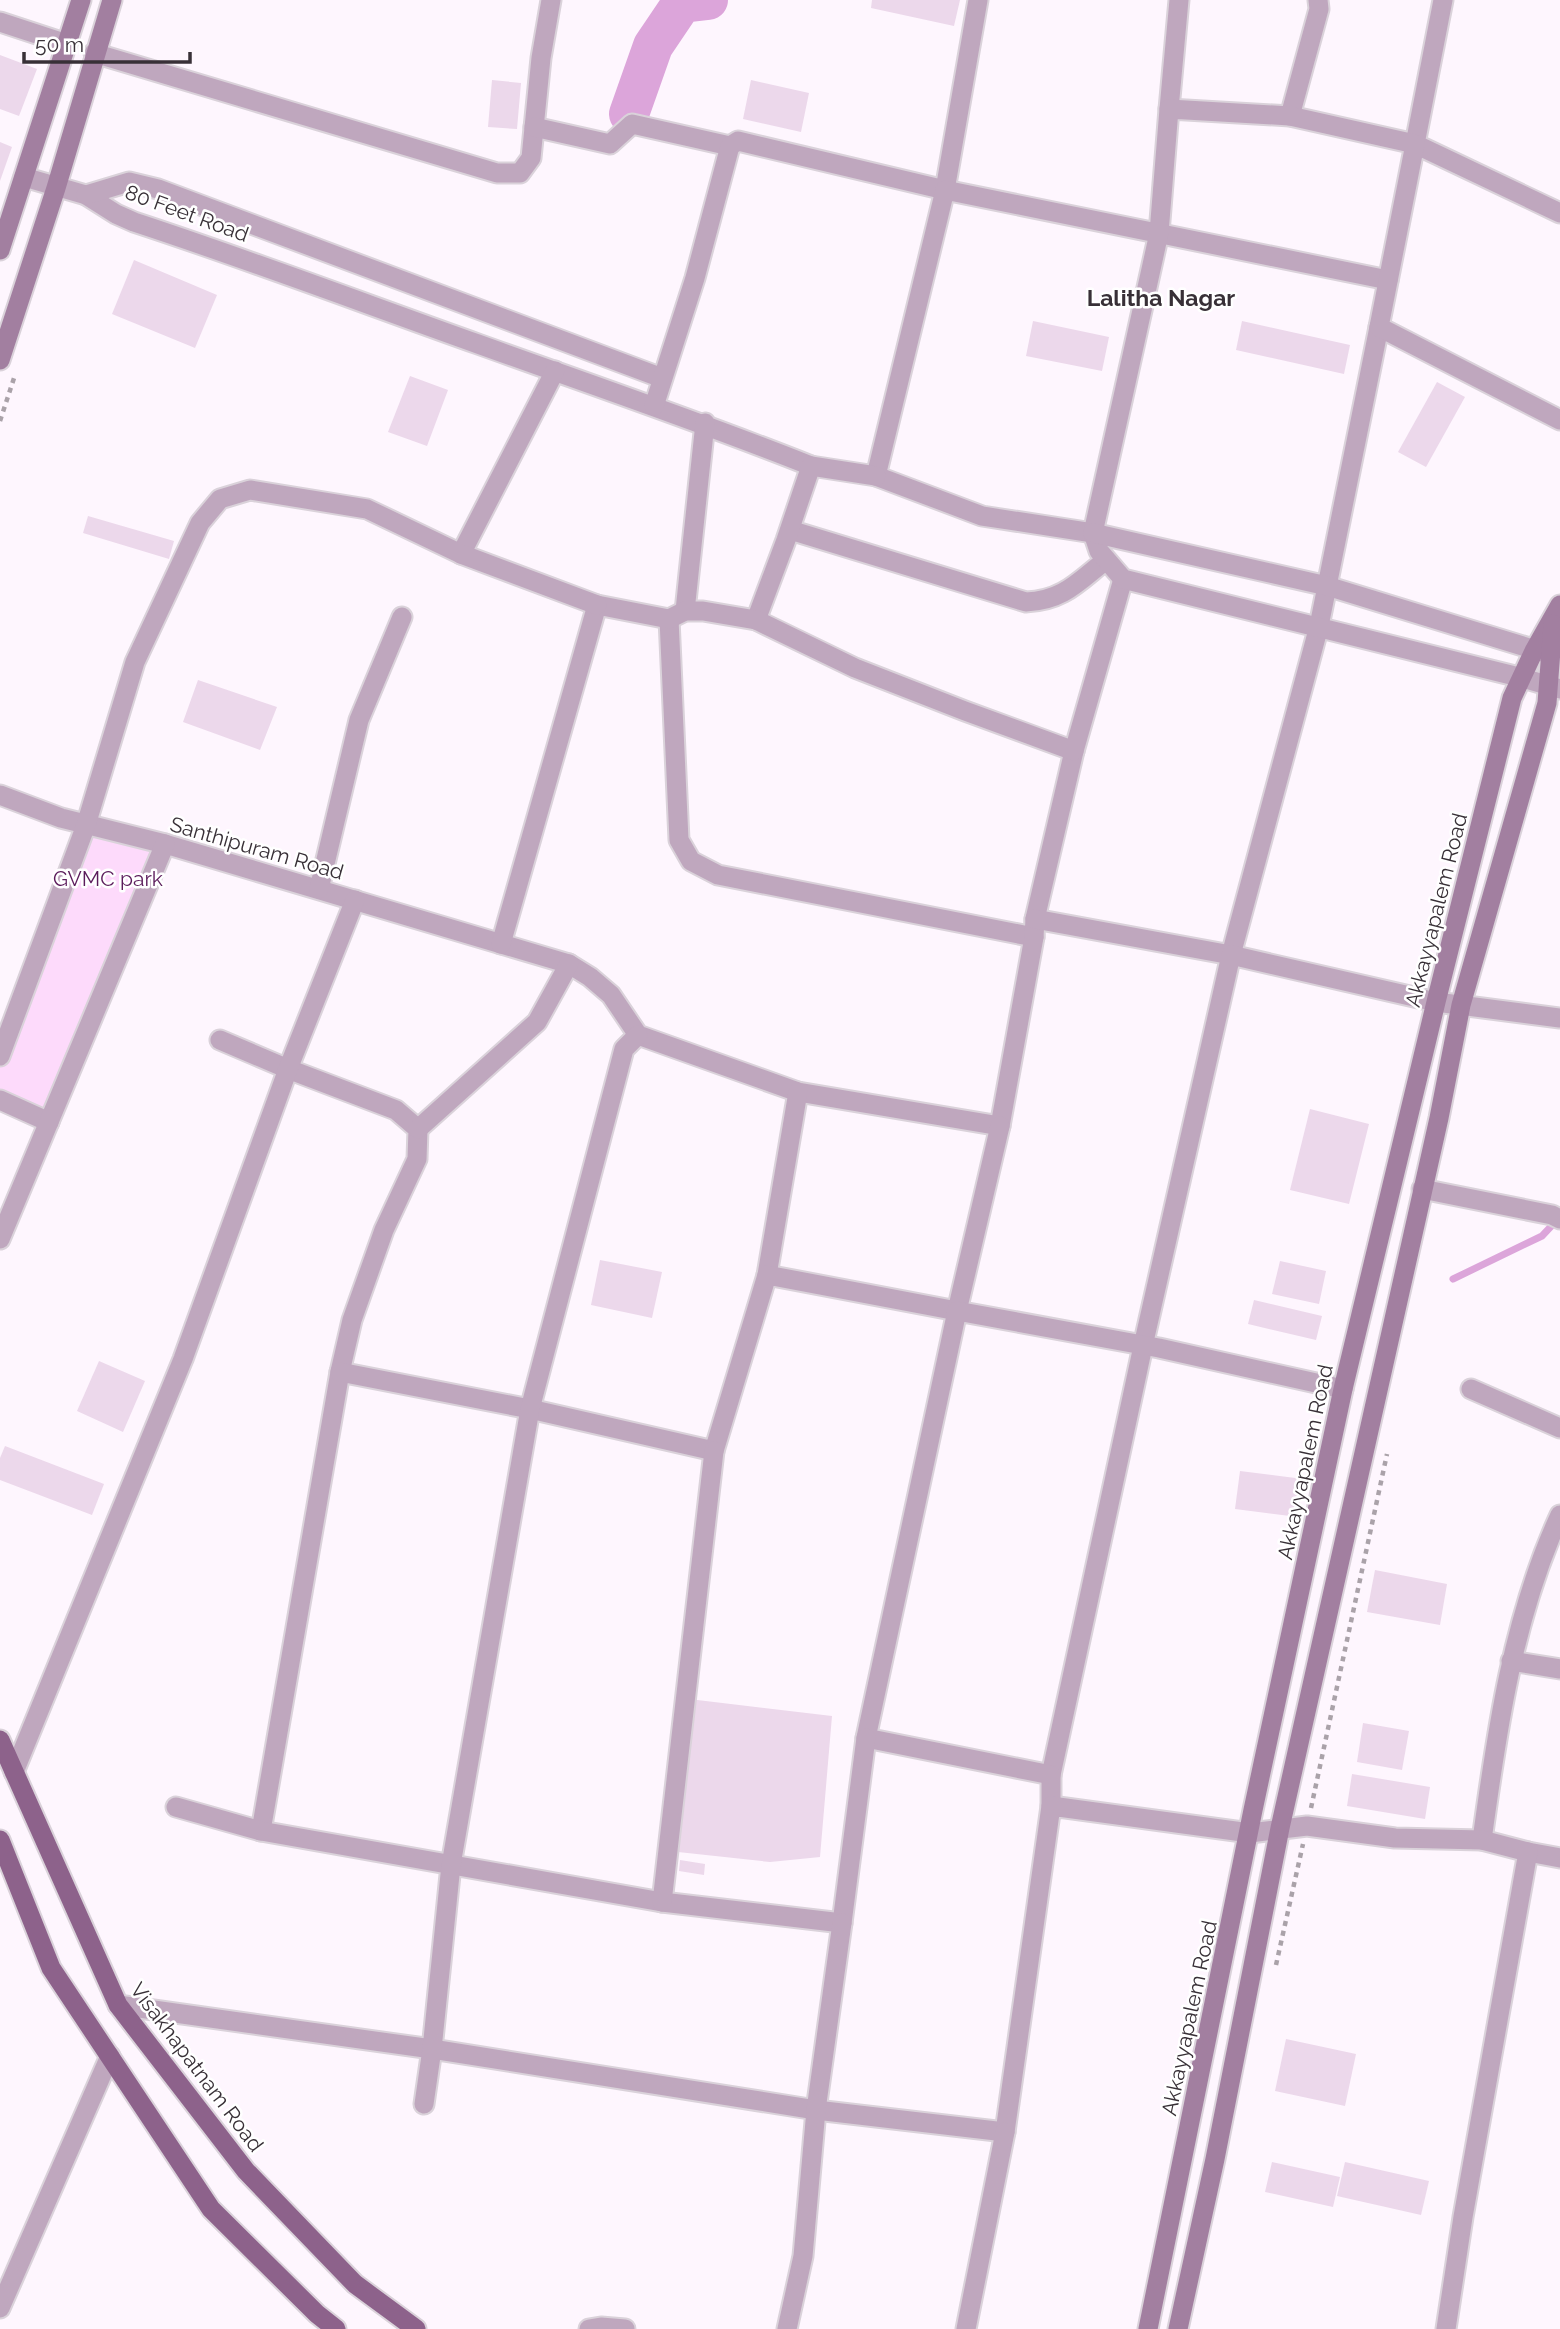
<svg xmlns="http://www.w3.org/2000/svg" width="1560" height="2329" font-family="Raleway,sans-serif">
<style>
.green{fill:#fddafb}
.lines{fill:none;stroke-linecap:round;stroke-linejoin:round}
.stream{stroke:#dca5da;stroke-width:7}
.river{stroke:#dca5da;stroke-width:40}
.building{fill:#ecd8eb}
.minor-casing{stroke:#dad2da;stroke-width:23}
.tertiary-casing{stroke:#dad2da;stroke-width:23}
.secondary-casing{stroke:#dad2da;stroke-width:23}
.primary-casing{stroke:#dad2da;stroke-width:23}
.path{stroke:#aaa2a9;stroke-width:4.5;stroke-dasharray:5 5;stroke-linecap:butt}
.minor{stroke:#bfa7be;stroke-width:19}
.tertiary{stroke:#bfa7be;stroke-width:19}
.secondary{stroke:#a27fa0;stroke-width:19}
.primary{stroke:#8d628b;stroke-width:19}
.labels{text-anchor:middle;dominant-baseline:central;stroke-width:5;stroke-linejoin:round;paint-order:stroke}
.street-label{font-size:21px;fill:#383037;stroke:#fff}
.park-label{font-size:21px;fill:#5b1b5b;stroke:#fff}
.neighbourhood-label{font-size:23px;font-weight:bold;fill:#383037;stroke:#fff}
</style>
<rect width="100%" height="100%" fill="#fef6fe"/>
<!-- green -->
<polygon class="green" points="86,825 165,844 49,1122 0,1100 0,1056"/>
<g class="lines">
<!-- stream -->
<polyline class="stream" points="1453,1279 1542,1236 1558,1219"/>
<!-- river -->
<polyline class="river" points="629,114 653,46 682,3 708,0"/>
</g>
<!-- building -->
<g class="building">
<polygon points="872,0 960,0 954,26 871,8"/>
<polygon points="0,55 37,69 19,116 0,109"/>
<polygon points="492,80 521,83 517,129 488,127"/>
<polygon points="751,80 809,93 801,132 743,119"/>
<polygon points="0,142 12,147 0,181"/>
<polygon points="134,260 217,295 195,348 112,314"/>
<polygon points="1033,321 1109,337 1102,371 1026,356"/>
<polygon points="1242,321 1350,345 1344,374 1236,350"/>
<polygon points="410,376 448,390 427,446 388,432"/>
<polygon points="1437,382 1465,397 1426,467 1398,452"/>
<polygon points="88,516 174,541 169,559 83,533"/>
<polygon points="198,680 277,707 260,750 183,722"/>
<polygon points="1310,1109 1369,1124 1349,1204 1290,1190"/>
<polygon points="600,1260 662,1272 652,1318 591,1305"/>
<polygon points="1280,1261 1326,1271 1319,1304 1272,1294"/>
<polygon points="1254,1300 1322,1316 1316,1340 1248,1324"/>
<polygon points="99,1361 145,1381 123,1432 77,1411"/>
<polygon points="5,1446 104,1484 92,1515 0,1480 0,1458"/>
<polygon points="1240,1471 1303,1479 1298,1517 1235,1509"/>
<polygon points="1375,1570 1447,1584 1440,1625 1367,1612"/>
<polygon points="689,1699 832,1716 820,1857 770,1862 678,1852"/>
<polygon points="1363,1723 1409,1731 1402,1770 1357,1762"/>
<polygon points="1352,1774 1430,1787 1425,1819 1347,1806"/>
<polygon points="680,1860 705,1864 704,1875 679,1871"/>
<polygon points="1286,2039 1356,2054 1345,2106 1275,2091"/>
<polygon points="1272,2162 1340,2177 1333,2207 1265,2192"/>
<polygon points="1345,2162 1429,2181 1421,2215 1337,2196"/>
</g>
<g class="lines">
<!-- minor casing -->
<g class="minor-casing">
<g id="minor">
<polyline points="1443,0 1415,144 1560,213"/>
<polyline points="0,22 67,44"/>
<polyline points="94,53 497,173 520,173 531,158 541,58 551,0"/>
<polyline points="1169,109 1179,0"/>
<polyline points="1290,116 1319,9 1318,0"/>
<polyline points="534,127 610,144 632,124 730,146"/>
<path d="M24,177L86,195L116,214L134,222C250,260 363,303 478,344C589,384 701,422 811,466"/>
<polyline points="86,195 129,182 158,189 662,378"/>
<polyline points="654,406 695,278 730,146 738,141 945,190 978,0"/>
<path d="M790,530L1026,602C1063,601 1079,581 1106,560"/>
<polyline points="1093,533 982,516 876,476 945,190 1388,280"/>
<polyline points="461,554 555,371"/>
<polyline points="685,611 705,423"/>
<polyline points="669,619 679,840 691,861 718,875 1034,937"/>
<polyline points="756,620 786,540 811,466 876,476"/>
<polyline points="0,795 61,818 165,844 569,964 590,977 611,995 638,1035 798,1092 1000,1126 1034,937 1035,919 1074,751"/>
<polyline points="319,889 359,720 402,617"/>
<polyline points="1035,919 1231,955 1319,626 1379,327"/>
<polyline points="501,944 597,605 669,619 685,611 703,611 756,620 855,668 965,711 1074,751 1123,579"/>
<polyline points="220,1040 288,1069 396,1110 418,1129 417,1159 384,1230 352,1320 340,1372 261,1831"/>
<polyline points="0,1056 86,825 135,662 200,523 220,499 250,490 367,509 461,554 597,605"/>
<polyline points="0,1100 49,1122"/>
<polyline points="418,1129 537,1022 569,964"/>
<polyline points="1422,1189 1552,1215 1560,1219"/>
<polyline points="0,1239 165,844"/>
<polyline points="767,1275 798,1092"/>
<polyline points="340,1372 530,1409 714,1451 767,1275 957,1311 1000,1126"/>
<polyline points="1471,1389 1560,1428"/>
<polyline points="1511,1661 1560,1669"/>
<polyline points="14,1772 183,1359 288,1069 355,900"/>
<polyline points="1051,1775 1143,1346 1231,955 1436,1002 1560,1018"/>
<polyline points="1051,1806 1051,1775 866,1738 957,1311 1159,1348 1343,1389"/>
<polyline points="176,1807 261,1831 662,1902 842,1923 866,1738"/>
<path d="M1482,1840C1497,1730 1513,1617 1560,1515"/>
<polyline points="1528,1852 1560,1858"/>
<polyline points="662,1902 714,1451"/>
<polyline points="118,2005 432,2049 816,2110 1005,2132 1051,1806 1250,1833 1307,1826 1395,1838 1482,1840 1528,1852 1463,2217 1446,2329"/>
<polyline points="424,2104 432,2049 451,1865 530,1409 624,1049 638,1035"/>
<polyline points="0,2308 110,2056"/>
<polyline points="589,2329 601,2327 625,2329"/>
<polyline points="787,2329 803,2256 816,2110 842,1923"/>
<polyline points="966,2329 1005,2132"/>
</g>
</g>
<!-- tertiary casing -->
<g class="tertiary-casing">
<g id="tertiary">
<polyline points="1560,420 1379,327 1415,144 1290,116 1169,109 1159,233 1093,533 1099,551 1123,579 1523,678 1560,689"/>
<polyline points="1093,533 1327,586 1549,654"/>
</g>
</g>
<!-- secondary casing -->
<g class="secondary-casing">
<g id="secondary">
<polyline points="0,250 81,0"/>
<polyline points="0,360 56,188 112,0"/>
<polyline points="1148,2329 1253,1810 1343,1389 1436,1002 1512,698 1534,651 1560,605"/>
<polyline points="1178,2329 1215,2159 1280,1828 1439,1118 1461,1005 1547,703 1553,624"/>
</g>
</g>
<!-- primary casing -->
<g class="primary-casing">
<g id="primary">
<polyline points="0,1740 118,2005 246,2171 355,2284 416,2329"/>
<polyline points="0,1840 51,1968 211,2209 317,2314 336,2329"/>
</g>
</g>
<!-- path -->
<g class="path">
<polyline points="0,421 15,375"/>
<polyline points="1311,1808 1387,1454"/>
<polyline points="1276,1965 1303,1844"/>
</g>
<!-- minor -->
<use href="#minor" class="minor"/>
<!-- tertiary -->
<use href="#tertiary" class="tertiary"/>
<!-- secondary -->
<use href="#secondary" class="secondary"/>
<!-- primary -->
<use href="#primary" class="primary"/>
</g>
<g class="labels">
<!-- street labels -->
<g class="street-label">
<text transform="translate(187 213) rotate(20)">80 Feet Road</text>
<text transform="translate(257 848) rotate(16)">Santhipuram Road</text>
<text transform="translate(1436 910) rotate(-76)">Akkayyapalem Road</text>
<text transform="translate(1305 1462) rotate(-78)">Akkayyapalem Road</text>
<text transform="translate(1189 2018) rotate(-78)">Akkayyapalem Road</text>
<text transform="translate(197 2067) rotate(53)">Visakhapatnam Road</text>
</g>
<!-- park labels -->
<g class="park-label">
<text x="108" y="878">GVMC park</text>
</g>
<!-- neighbourhood labels -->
<g class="neighbourhood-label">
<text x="1161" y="297">Lalitha Nagar</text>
</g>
</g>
<!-- scale -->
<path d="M24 52v10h166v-10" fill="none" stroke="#383037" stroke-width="3.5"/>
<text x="35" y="52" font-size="21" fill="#383037" stroke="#ffffff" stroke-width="5" paint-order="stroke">50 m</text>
</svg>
